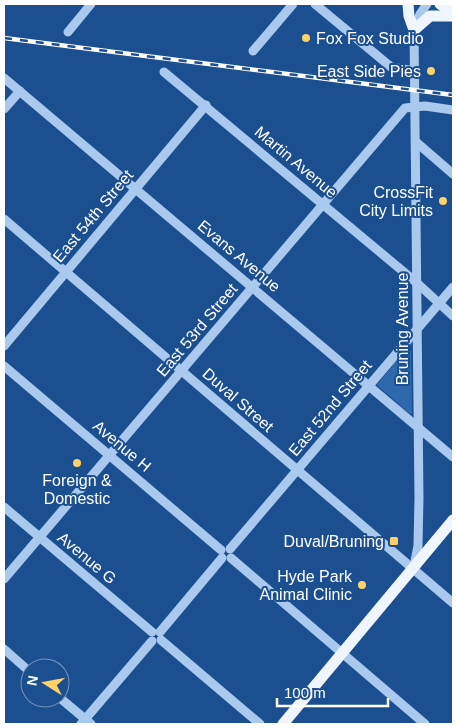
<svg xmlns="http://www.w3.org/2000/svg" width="457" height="728" font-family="Arial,sans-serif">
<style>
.green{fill:#2e69ad}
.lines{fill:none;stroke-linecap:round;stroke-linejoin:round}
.minor{stroke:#a9c9ee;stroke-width:9}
.major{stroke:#f0f6ff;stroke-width:11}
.rail-casing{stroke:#fff;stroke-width:4.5}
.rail{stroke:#1b4f8f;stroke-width:2.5;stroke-dasharray:8;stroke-linecap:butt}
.poi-dot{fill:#ffd166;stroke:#1b4f8f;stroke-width:2}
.labels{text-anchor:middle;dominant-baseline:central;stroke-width:4;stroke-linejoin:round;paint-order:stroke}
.poi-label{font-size:16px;fill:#fff;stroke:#1b4f8f;text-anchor:end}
.street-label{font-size:16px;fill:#fff;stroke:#1b4f8f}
</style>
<rect width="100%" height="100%" fill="#1b4f8f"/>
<!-- green -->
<polygon class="green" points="406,349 411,351 412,413 410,414 377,385"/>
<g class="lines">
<!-- minor -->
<g class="minor">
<polyline points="315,4 391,67 415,71"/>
<polyline points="68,32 91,4"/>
<polyline points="253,51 293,4"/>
<polyline points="164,72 417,283 453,316"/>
<polyline points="4,78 453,457"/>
<polyline points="4,109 20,91"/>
<polyline points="416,142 453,174"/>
<polyline points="4,219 453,603"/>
<polyline points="4,346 206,105"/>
<polyline points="4,366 221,550"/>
<polyline points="4,507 152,632"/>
<polyline points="230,549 453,287"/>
<polyline points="231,558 425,724"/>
<polyline points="414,566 418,546 419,498 414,30 420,14 427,4"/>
<polyline points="4,579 405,108 425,106 453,110"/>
<polyline points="160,632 222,558"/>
<polyline points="161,640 260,724"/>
<polyline points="4,649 30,672"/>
<polyline points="60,698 91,724"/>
<polyline points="81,724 152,641"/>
</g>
<!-- major -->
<g class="major">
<polyline points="408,4 409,16 414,30 430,16 453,16"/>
<polyline points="440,4 453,12"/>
<polyline points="283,724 453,520"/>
</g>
<!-- rail casing -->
<g class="rail-casing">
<polyline id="rail" points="4,38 453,95"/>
</g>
<!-- rail -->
<use href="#rail" class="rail"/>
</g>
<!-- markers -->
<g class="poi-dot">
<circle cx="306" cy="38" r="5"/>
<circle cx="431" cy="71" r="5"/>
<circle cx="443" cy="201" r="5"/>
<circle cx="77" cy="463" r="5"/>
<rect x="389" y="536" width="10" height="10" rx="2.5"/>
<circle cx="362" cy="585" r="5"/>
</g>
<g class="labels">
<!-- poi labels -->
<g class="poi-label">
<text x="316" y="38" text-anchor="start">Fox Fox Studio</text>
<text x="421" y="71">East Side Pies</text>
<text x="433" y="192">CrossFit<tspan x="433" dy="18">City Limits</tspan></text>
<text x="77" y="480" text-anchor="middle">Foreign &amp;<tspan x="77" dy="18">Domestic</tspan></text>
<text x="384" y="541">Duval/Bruning</text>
<text x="352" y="576">Hyde Park<tspan x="352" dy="18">Animal Clinic</tspan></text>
</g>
<!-- street labels -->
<g class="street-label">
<text transform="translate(296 162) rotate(40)">Martin Avenue</text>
<text transform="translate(93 216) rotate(-50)">East 54th Street</text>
<text transform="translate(239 256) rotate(40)">Evans Avenue</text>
<text transform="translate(402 329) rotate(-90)">Bruning Avenue</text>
<text transform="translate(197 330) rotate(-50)">East 53rd Street</text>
<text transform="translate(238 400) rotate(41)">Duval Street</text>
<text transform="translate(330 408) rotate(-50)">East 52nd Street</text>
<text transform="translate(122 446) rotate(40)">Avenue H</text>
<text transform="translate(87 558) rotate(40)">Avenue G</text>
</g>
</g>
<!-- border -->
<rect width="457" height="728" fill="none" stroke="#ffffff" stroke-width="10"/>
<!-- north arrow -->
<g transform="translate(45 683) rotate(281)"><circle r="24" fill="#1b4f8f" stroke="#7695bc"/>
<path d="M0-4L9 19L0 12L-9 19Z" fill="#ffd166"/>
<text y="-8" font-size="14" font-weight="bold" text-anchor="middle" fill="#ffffff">N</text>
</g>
<!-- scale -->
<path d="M277 698v8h111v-8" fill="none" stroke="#ffffff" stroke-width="2.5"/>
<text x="284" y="698" font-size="15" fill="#ffffff" stroke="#1b4f8f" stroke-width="4" paint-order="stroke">100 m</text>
</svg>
